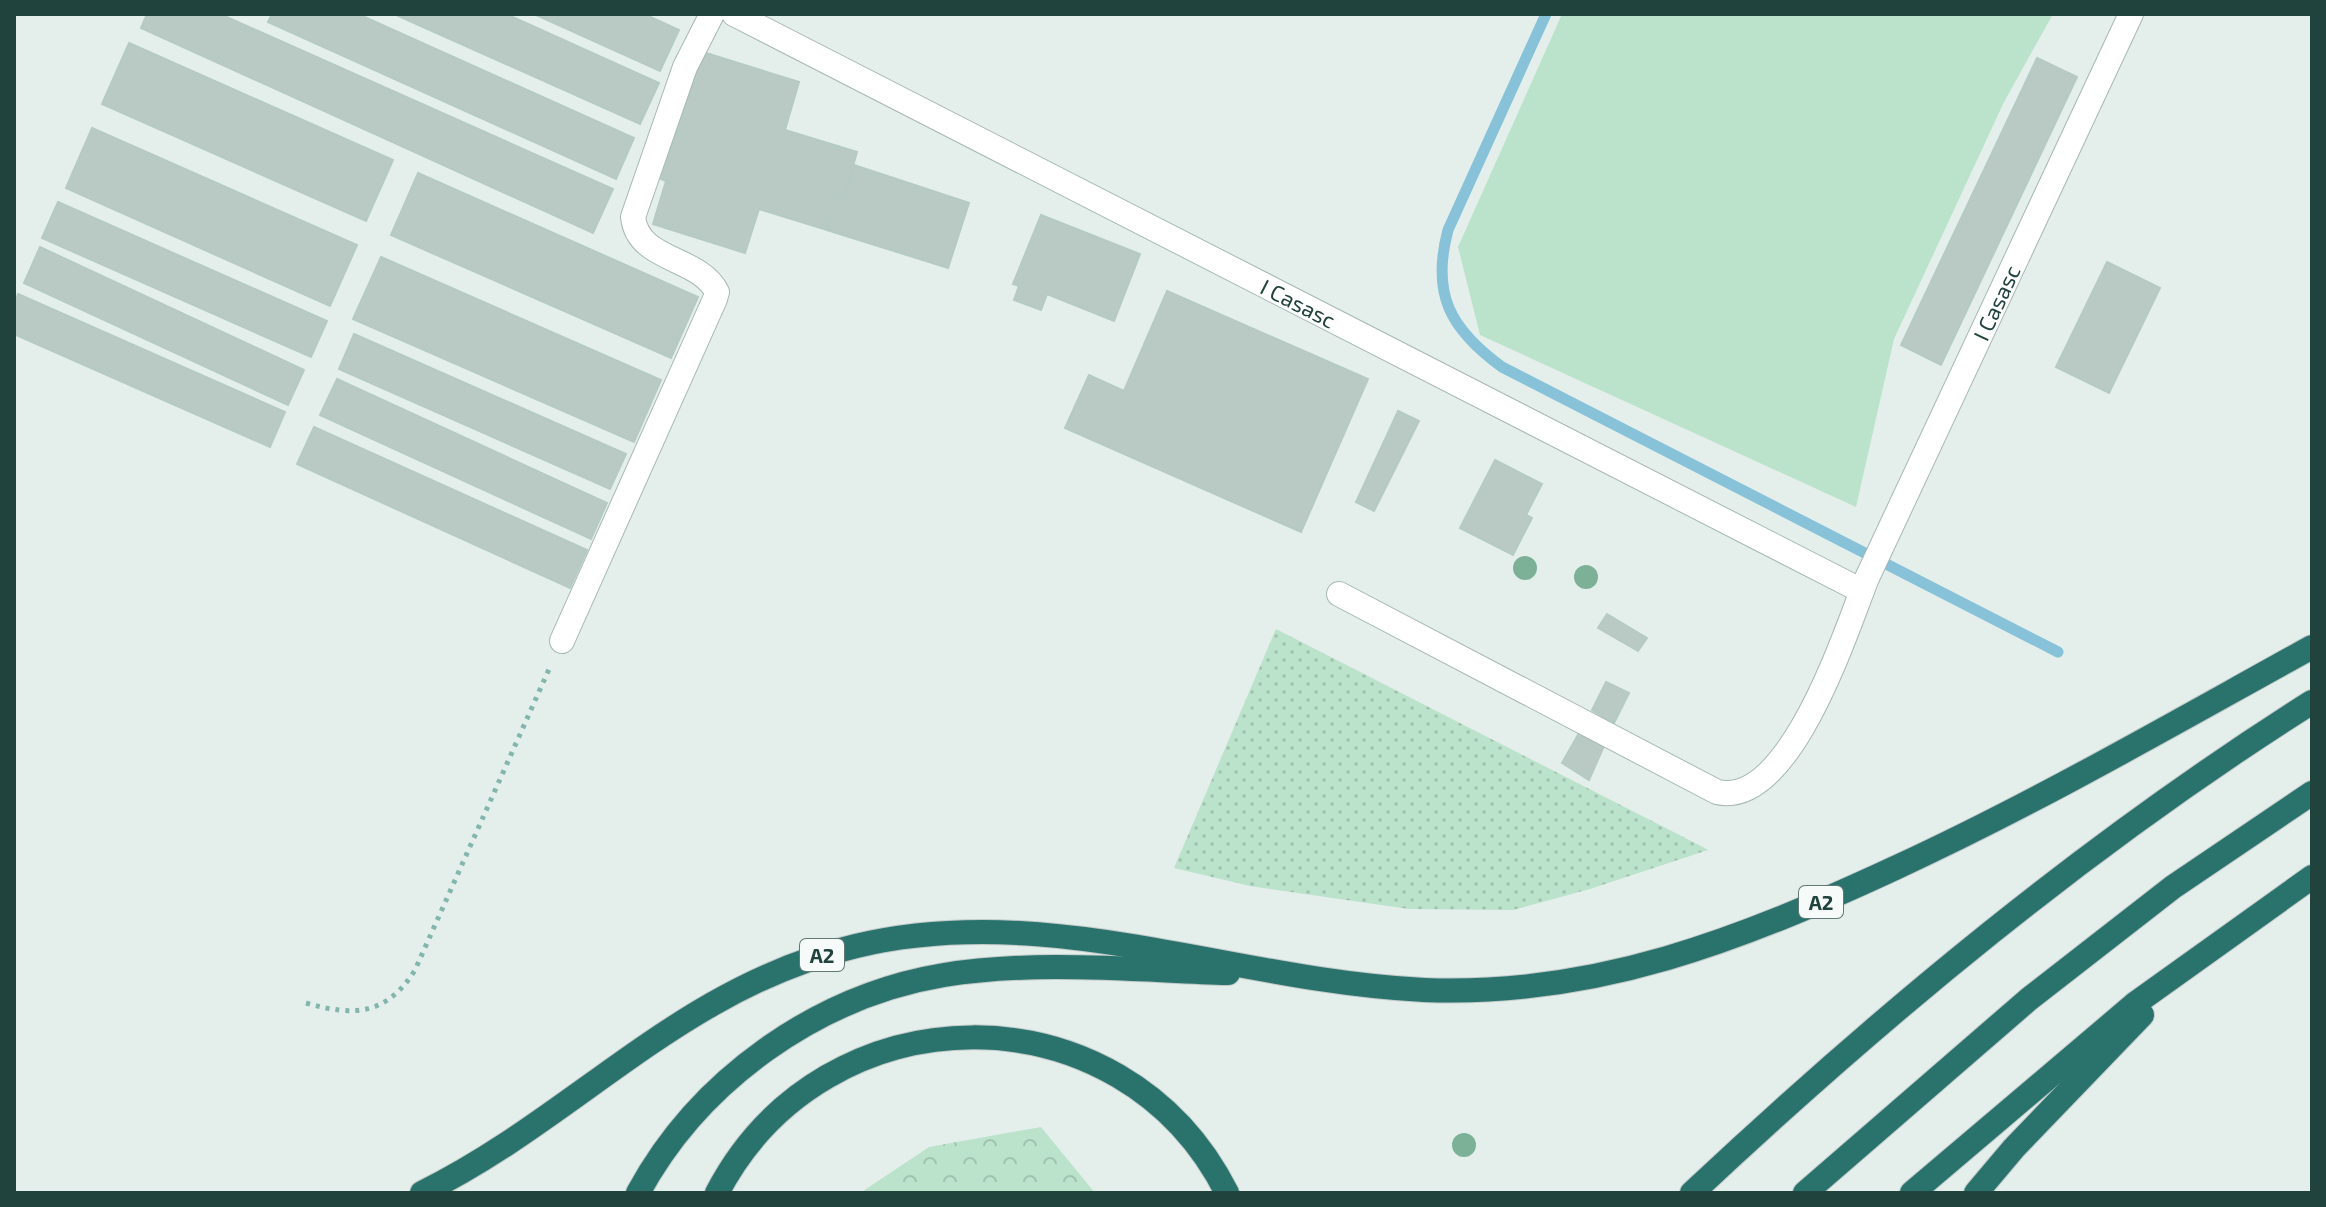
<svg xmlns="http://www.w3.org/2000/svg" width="2326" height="1207" font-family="'Exo 2',sans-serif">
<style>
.grass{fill:url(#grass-dots)}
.forest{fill:url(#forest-crowns)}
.park{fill:#bbe2cb}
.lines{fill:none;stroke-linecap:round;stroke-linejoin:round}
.stream{stroke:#88c2d9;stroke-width:11}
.building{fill:#b9cac5;stroke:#b6cac4;stroke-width:2}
.minor-casing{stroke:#a6b8b4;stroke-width:26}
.highway-casing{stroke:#c1cac9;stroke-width:26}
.path{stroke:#82b6ac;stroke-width:5;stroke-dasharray:4 6;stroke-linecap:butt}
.minor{stroke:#fff;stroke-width:24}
.highway{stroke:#2a736d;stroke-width:24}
.tree{fill:#7cb198}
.labels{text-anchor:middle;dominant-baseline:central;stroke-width:7;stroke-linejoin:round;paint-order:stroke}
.shield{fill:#f6fbf9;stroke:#617a76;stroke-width:2}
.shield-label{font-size:20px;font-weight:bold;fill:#21433e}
.street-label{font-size:22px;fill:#21433e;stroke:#f6fbf9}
</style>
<defs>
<pattern id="grass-dots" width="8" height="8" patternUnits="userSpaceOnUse" patternTransform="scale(2)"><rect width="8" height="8" fill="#bbe2cb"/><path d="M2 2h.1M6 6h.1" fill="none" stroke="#a0c3af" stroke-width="1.8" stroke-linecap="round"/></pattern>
<pattern id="forest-crowns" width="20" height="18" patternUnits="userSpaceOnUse" patternTransform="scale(2)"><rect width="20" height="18" fill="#bbe2cb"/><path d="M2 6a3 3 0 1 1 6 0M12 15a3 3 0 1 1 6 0" fill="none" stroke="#a0c3af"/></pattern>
</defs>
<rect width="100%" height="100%" fill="#e4efec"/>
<!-- grass -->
<polygon class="grass" points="1276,629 1699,845 1708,850 1590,889 1513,910 1409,909 1250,886 1174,868"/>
<!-- forest -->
<polygon class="forest" points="1041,1127 1095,1193 860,1193 929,1147"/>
<!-- park -->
<polygon class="park" points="1562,14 2053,14 2004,102 1894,339 1856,507 1480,335 1458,247"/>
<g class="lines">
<!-- stream -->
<path class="stream" d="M1546,14L1448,230C1431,294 1450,329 1502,367L2058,652"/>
</g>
<!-- building -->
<g class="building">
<polygon points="147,14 220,14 613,189 593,233 141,28"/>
<polygon points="272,14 358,14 634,138 616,179 268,22"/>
<polygon points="394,14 506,14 659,83 640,124"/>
<polygon points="534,14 644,14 679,30 660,71"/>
<polygon points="129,43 393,160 366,221 102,104"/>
<polygon points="703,52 799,82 785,130 857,152 844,198 837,196 827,230 759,209 745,253 653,224 666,181 661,179"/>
<polygon points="2037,58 2077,77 1941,365 1901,345"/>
<polygon points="92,128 357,245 330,306 66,188"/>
<polygon points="854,165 969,203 948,268 827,230 837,196 844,198"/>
<polygon points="418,173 698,297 671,358 391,235"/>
<polygon points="58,202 327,321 311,357 42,238"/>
<polygon points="1041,215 1140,254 1114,321 1047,294 1041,310 1014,300 1019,286 1013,284"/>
<polygon points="40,247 304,370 288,405 24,283"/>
<polygon points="381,257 661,380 634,442 353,319"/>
<polygon points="2107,262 2160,288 2109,393 2056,367"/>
<polygon points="1167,291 1368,379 1301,532 1065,428 1089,375 1124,391"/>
<polygon points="18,294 285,412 270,447 14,334 14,304"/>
<polygon points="354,334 626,454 610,489 339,369"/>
<polygon points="337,379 607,503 591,539 320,415"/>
<polygon points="1398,411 1419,421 1374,511 1356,502"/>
<polygon points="314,427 587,550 570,588 297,464"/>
<polygon points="1495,460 1542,484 1526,515 1532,518 1513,555 1460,528"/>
<polygon points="1607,614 1647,638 1638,651 1598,628"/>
<polygon points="1606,682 1629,693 1614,723 1592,710"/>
<polygon points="1579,733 1604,746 1589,780 1562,763"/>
</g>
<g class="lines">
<!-- minor casing -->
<g class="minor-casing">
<g id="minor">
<path id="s1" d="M734,14L1862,591"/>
<path id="s2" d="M1339,594L1717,792C1790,809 1846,630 1867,578L2131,14"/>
<path d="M562,641L715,299L717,292C699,256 638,262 633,217L685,67L712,14"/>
</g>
</g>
<!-- highway casing -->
<g class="highway-casing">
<g id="highway">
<path d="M422,1193C576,1117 681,987 856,946C1048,900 1233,981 1424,990C1596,997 1742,939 1895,868C2038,802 2174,723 2312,647"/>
<path d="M638,1193C699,1080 817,996 944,975C1037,960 1134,970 1228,973"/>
<path d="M717,1193C824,987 1122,984 1227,1193"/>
<path d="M1692,1193C1884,1013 2089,843 2312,702"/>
<polyline points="1805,1193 2029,999 2173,887 2312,793"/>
<polyline points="1912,1193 2136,1003 2312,877"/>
<polyline points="1976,1193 2014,1148 2142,1015"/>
</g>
</g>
<!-- path -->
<path class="path" d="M306,1003C354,1017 387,1015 415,970L550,667"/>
<!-- minor -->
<use href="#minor" class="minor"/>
<!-- highway -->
<use href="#highway" class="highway"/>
</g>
<!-- trees -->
<g class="tree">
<circle cx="1525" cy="568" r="12"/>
<circle cx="1586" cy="577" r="12"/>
<circle cx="1464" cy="1145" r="12"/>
</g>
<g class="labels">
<!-- shield labels -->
<g class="shield">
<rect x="1799" y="886" width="44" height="32" rx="6"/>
<rect x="800" y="939" width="44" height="32" rx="6"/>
</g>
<g class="shield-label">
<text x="1821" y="902">A2</text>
<text x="822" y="955">A2</text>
</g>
<!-- street labels -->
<g class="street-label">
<text stroke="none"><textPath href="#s1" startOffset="634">I Casasc</textPath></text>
<text stroke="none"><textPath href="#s2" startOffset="1008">I Casasc</textPath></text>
</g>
</g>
<!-- border -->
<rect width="2326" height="1207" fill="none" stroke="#21433e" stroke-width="32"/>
</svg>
